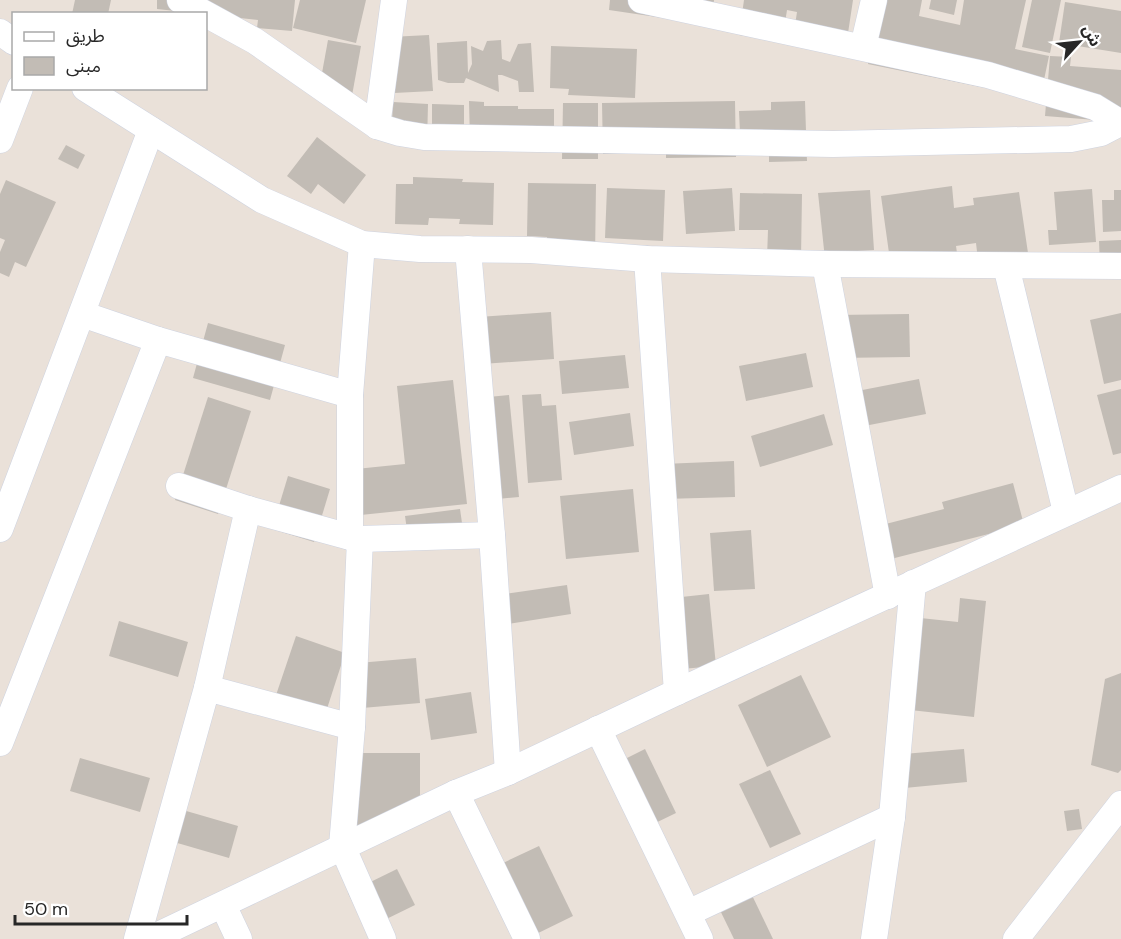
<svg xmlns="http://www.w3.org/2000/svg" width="1121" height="939" font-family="'DM Sans','Noto Sans Arabic',sans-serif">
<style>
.building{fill:#c2bcb5}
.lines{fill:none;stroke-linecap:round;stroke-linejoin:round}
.minor-casing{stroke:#ced3e0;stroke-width:27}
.minor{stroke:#fff;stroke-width:26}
</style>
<rect width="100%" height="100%" fill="#eae1d9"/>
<!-- building -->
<g class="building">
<polygon points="75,0 111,0 108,14 72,14"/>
<polygon points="157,0 295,0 292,31 257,28 258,20 157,9"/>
<polygon points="300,0 366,0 356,43 293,28"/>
<polygon points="610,0 714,0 711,25 609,10"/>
<polygon points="744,0 853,0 845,53 792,45 797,12 787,10 782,42 739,35"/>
<polygon points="880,0 922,0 919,16 960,25 964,0 1026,0 1015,49 1049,56 1040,99 868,64"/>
<polygon points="931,0 957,0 954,15 929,9"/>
<polygon points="1032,0 1061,0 1050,53 1022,47"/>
<polygon points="1065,2 1121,11 1121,53 1059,43"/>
<polygon points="429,35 433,91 394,93 390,37"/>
<polygon points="328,40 361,46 351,101 318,95"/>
<polygon points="501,40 502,59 510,62 518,44 531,43 534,92 519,92 518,81 502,75 498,75 499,92 466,78 464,83 448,83 438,80 437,43 467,41 468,73 472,64 471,46 483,51 487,41"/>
<polygon points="551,46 637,49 635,98 568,95 569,89 550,88"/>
<polygon points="1050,56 1071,57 1070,66 1121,70 1121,122 1045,116"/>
<polygon points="469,101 484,102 484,106 518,106 518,109 554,109 554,139 470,140"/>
<polygon points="735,101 736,157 666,158 666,153 603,154 602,103"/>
<polygon points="805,101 807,161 769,162 769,154 741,154 739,111 771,110 771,102"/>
<polygon points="393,102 428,104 427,144 391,143"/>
<polygon points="563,103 598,103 598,159 562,159"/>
<polygon points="432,104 464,105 464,142 432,142"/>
<polygon points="317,137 366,175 344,204 318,184 311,194 287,176"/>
<polygon points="66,145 85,155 78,169 58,159"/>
<polygon points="413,177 463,179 462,182 494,183 493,225 459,224 460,219 429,218 428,225 395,224 396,184 413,184"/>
<polygon points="6,180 56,202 26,267 15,262 9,277 0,273 0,252 5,240 0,238 0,194"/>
<polygon points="528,183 596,184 595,259 546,259 547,237 527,236"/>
<polygon points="952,186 954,208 974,205 973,198 1019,192 1028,253 978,260 976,243 956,246 958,260 906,259 904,251 889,253 881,196"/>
<polygon points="607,188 665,190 663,241 605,238"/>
<polygon points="732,188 735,231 686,234 683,191"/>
<polygon points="1092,189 1096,242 1049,245 1048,230 1057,230 1054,192"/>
<polygon points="870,190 874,250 841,252 825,259 818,193"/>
<polygon points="1114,190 1121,190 1121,231 1103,232 1102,200 1114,200"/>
<polygon points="740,193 802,194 801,258 767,258 768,230 739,230"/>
<polygon points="1121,240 1121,266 1100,267 1099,241"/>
<polygon points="551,312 554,359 482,364 479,317"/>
<polygon points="1121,313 1121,380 1104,384 1090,320"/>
<polygon points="909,314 910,357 836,358 836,315"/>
<polygon points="208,323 285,345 270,400 193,378"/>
<polygon points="806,353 813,387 746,401 739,366"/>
<polygon points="625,355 629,388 562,394 559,361"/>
<polygon points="919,379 926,414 854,428 847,393"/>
<polygon points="453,380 467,504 351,516 346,470 405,464 397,386"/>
<polygon points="1121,389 1121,453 1113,455 1097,395"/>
<polygon points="541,394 542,406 556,405 562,480 528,483 522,395"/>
<polygon points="509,395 519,497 488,500 478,398"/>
<polygon points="208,397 251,411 218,514 175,500"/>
<polygon points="630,413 634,446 574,455 569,422"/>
<polygon points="824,414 833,445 760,467 751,436"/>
<polygon points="734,461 735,497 664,499 663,464"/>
<polygon points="288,476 330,489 314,542 272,529"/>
<polygon points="1013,483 1024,525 883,561 874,527 944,509 942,502"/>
<polygon points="633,489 639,552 566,559 560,496"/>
<polygon points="460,509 465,544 410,551 405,516"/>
<polygon points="751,530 755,589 714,591 710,533"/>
<polygon points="567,585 571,614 502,625 497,595"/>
<polygon points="709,594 716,666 670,670 663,599"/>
<polygon points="960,598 986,601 974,717 901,709 911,617 958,622"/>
<polygon points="119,621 188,642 178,677 109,656"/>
<polygon points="296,636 345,653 324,718 274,701"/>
<polygon points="416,658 420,703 362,708 358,663"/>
<polygon points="1121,673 1121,770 1118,773 1091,765 1105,679"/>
<polygon points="801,675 831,737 767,767 738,705"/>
<polygon points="471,692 477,733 431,740 425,699"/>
<polygon points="645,749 676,813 643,829 613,765"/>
<polygon points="964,749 967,782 894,789 891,755"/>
<polygon points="357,753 420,753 420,803 349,833"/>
<polygon points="80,758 150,778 140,812 70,791"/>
<polygon points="770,770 801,834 770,848 739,784"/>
<polygon points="176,808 238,826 229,858 167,840"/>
<polygon points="1079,809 1082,829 1067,831 1064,811"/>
<polygon points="539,846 573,916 526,939 488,870"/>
<polygon points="397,869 415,905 366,929 348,893"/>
<polygon points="749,889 773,939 734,939 717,904"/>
</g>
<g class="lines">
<!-- minor casing -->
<g class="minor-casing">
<g id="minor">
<polyline points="180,0 255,41 377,126 400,133 424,137 833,144 1071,139 1101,133 1120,123"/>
<polyline points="641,0 988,75 1095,107 1121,123"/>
<polyline points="0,32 14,42"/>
<polyline points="863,47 874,0"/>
<polyline points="85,88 262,200 362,244 420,249 531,250 647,259 825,264 1121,266"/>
<polyline points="377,126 394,0"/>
<polyline points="0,140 20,88"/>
<polyline points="362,244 350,395 350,537 360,539 352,727 342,846 383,939"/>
<polyline points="468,249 492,535 508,772"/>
<polyline points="647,259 677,692"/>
<polyline points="825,264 888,596"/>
<polyline points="1006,266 1066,512"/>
<polyline points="82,314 158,340 350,395"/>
<polyline points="179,486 248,509 350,537"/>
<polyline points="0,529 151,130"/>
<polyline points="360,539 492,535"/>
<polyline points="207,688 248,509"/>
<polyline points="598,729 700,939"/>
<polyline points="0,743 158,340"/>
<polyline points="456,793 527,939"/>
<polyline points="223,905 239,939"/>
<polyline points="688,913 892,817"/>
<polyline points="137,939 207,688 352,727"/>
<polyline points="150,939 456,793 508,772 677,692 1121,488"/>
<polyline points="874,939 892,817 913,583"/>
<polyline points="1016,939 1121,804"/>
</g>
</g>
<!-- minor -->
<use href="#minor" class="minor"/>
</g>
<!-- legend -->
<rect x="12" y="12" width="195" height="78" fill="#ffffff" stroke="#a9a9a9" stroke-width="1.5"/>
<rect x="24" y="32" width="30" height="9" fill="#ffffff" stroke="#a9a9a9" stroke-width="1.5"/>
<text x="66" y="42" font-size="18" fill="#272727">طريق</text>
<rect x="24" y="57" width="30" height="18" fill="#c2bcb5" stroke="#a9a9a9" stroke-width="1.5"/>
<text x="66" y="72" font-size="18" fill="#272727">مبنى</text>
<!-- north arrow -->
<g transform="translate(1079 42) rotate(63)" stroke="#ffffff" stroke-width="4.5" paint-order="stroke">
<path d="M0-4.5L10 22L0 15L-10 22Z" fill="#272727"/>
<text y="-9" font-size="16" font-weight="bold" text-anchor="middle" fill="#272727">ش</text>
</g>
<!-- scale -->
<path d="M15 915v9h172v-9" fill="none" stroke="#272727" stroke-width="3"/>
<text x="24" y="915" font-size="18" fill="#272727" stroke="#ffffff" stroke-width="4.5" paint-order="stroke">50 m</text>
</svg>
